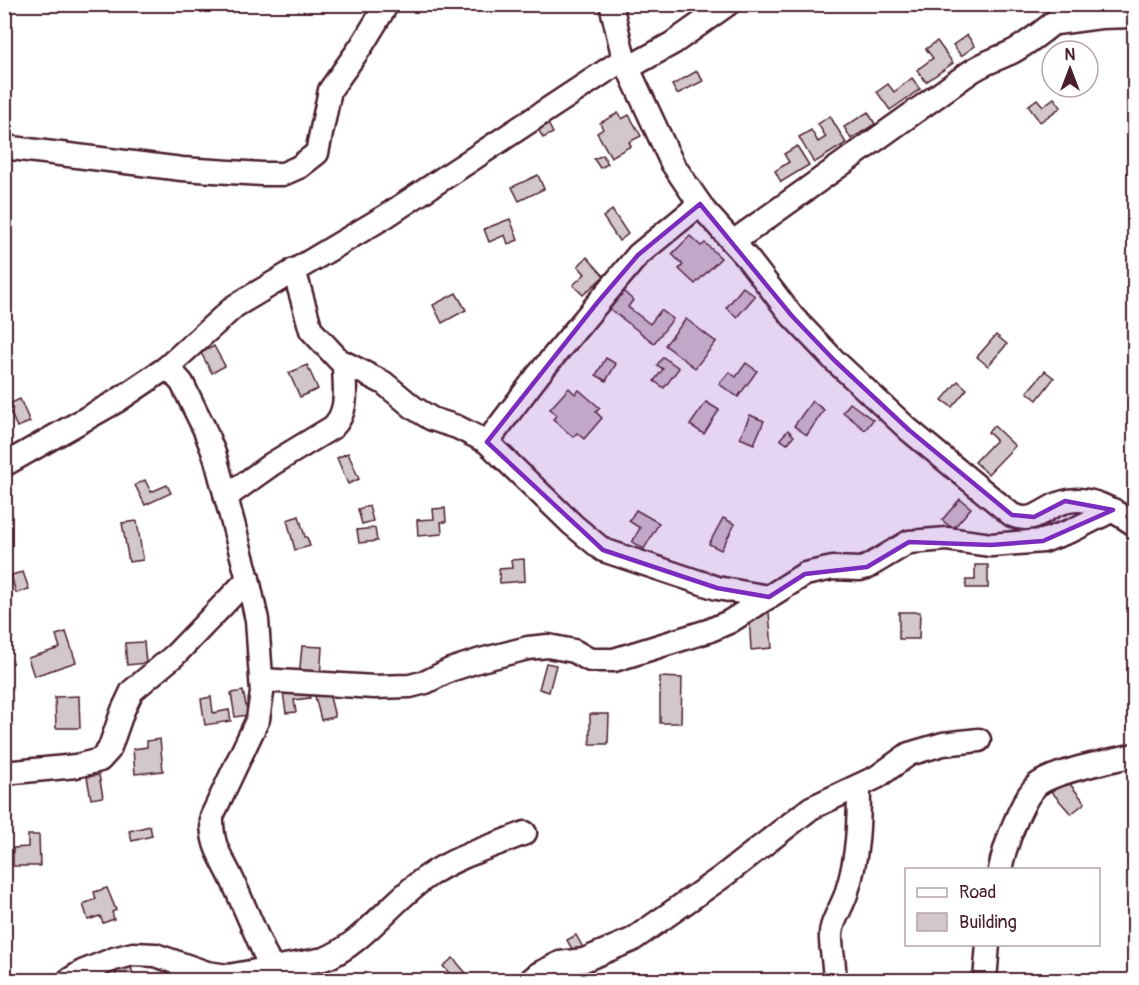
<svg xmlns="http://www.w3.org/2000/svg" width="1139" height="985" font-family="Pangolin,sans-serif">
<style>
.building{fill:#d2c7cb;stroke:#4a1f2b;stroke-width:1.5}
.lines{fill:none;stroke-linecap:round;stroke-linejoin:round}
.street-casing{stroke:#4a1f2b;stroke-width:27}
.street{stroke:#fff;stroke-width:22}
.marked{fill:#7b2cbf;fill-opacity:0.2;stroke:#7b2cbf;stroke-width:4.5;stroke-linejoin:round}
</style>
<rect width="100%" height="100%" fill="#fff"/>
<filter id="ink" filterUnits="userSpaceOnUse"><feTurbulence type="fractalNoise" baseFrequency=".0167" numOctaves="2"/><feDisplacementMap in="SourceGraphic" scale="12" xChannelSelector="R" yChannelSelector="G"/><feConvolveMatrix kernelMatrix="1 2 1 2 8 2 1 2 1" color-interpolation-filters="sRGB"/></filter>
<g filter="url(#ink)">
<!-- building -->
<g class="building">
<polygon points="967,35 975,46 961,56 953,45"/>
<polygon points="937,41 953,63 926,82 917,70 933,58 926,49"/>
<polygon points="697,71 703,81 677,94 672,85"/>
<polygon points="912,78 920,89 890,110 877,92 888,84 894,92"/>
<polygon points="1054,98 1061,107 1040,122 1028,106 1037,99 1043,106"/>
<polygon points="868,112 875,124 851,139 844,127"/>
<polygon points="618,113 622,119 629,115 641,136 629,142 631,146 611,157 597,133 603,129 600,123"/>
<polygon points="830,116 846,143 814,163 799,137 811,130 818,142 826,137 818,124"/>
<polygon points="545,118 553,133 543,138 535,123"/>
<polygon points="797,146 809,165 781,182 775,171 789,162 784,154"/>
<polygon points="603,155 608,164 600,168 594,159"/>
<polygon points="538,175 544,189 519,201 512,187"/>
<polygon points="612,210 628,234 619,241 603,217"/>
<polygon points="510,219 518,240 508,244 505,235 489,242 484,229"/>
<polygon points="690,236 701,246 705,243 721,258 695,284 679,269 683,265 672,254"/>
<polygon points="587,257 604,276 583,295 573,285 585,274 578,266"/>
<polygon points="743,287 755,296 737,317 726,308"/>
<polygon points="623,291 633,300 628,307 650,324 661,310 673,319 654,343 610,309"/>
<polygon points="456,293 466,310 442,323 433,305"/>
<polygon points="686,319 716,342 695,368 665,345"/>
<polygon points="996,335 1007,344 988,366 977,357"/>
<polygon points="214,346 225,366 212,373 201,353"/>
<polygon points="663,357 679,368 664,388 654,381 663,369 657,365"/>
<polygon points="606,358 616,364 606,381 596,375"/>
<polygon points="746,363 757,371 738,397 719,384 729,372 736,377"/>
<polygon points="307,365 318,389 300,397 289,373"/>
<polygon points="1045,371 1054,378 1037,400 1027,392"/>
<polygon points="958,381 967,389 952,407 942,400"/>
<polygon points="569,388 575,394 579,390 600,408 596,412 602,418 584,439 577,433 573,437 553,419 557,415 550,409"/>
<polygon points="20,399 30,422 17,427 7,405"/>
<polygon points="812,401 824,410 807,435 794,426"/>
<polygon points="706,402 719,410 704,434 690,425"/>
<polygon points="850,403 873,420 865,430 843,412"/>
<polygon points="750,415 764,421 754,444 740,438"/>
<polygon points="994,426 1015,446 988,474 975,462 996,440 988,432"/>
<polygon points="788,430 794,436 787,444 780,439"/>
<polygon points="348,453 359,479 348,484 337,458"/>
<polygon points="145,480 151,492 167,485 171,493 145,505 135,485"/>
<polygon points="960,499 971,508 953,529 942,520"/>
<polygon points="369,506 373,521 362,524 358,509"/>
<polygon points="445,508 446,522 441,522 442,534 418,536 417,520 434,519 433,509"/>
<polygon points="636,510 659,523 644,549 632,542 640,528 629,521"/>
<polygon points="299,516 305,537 307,537 310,546 295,550 287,520"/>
<polygon points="723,518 735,524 721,550 709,544"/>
<polygon points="137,521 143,560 129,562 122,523"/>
<polygon points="375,528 377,541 359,543 357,530"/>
<polygon points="524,559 525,581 500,583 499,569 512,568 511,560"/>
<polygon points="975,565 988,565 988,588 966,588 966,580 975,580"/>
<polygon points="23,572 29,589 16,593 11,575"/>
<polygon points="769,612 772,648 751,650 749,613"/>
<polygon points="899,612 920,612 919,639 899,639"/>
<polygon points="66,632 76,662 34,676 28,658 60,648 56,635"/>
<polygon points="144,642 146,663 127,665 125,643"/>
<polygon points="302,646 322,647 320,679 299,677"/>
<polygon points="546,663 556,665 549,692 539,689"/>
<polygon points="660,677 682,678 681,723 660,723"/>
<polygon points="309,689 310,698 294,700 296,712 286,713 283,692"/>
<polygon points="328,689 335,717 321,720 314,692"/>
<polygon points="243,691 248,715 235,717 231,693"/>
<polygon points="79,696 80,728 56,728 55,697"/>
<polygon points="211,697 213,713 229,710 231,721 205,725 201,699"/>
<polygon points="590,714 609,714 608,744 590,744"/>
<polygon points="160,739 163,771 135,774 133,749 147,747 147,741"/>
<polygon points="99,775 103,797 91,799 87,777"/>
<polygon points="1066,779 1085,803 1071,814 1051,791"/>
<polygon points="150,826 152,836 132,841 129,831"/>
<polygon points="28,835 39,835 40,866 13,866 13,848 28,847"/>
<polygon points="107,888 116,910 112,912 114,919 103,923 100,916 88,920 83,904 96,899 94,892"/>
<polygon points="576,935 586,953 577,958 567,940"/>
<polygon points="453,958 472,980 455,980 443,966"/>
<polygon points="130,964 135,980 117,980 114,968"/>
</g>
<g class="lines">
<!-- street casing -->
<g class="street-casing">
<g id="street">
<path d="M611,4L624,59L633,79L672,163L704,210L748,259L792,316L834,360L909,430L1012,515C1035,525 1044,507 1064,502C1089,494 1115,511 1134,524"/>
<polyline points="1056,23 1100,17 1134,16"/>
<polyline points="628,68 673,43 728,4"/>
<polyline points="4,147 182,169 262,174 283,174 299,167 317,153 330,90 362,45 387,4"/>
<path d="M733,242L969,73C983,63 997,59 1012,52C1035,40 1056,20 1077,4"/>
<polyline points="294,270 311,330 339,360 384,383 414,408 432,419 457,427 487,442 573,525 603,550 717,588 769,597"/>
<path d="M166,368L174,374L182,383L204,428L215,456L248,579L257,620L262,693L258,719L212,816C211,850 223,857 235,886C247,913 259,941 271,968"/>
<polyline points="487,442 538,375 638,255 700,204"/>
<polyline points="4,465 117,401 166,368 235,306 386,216 624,59"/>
<path d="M226,497L272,464L333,427C350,410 344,386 344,363"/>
<polyline points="262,680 374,687 410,686 426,682 450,670 481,660 528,648 548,646 574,651 590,660 614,660 708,631 729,622 805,574 833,568 860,569 867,567 909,542 947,539 991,545 1043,541 1073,530 1113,510"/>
<polyline points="4,773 76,766 100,760 109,750 123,710 132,691 175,655 248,579"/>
<path d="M1000,870C1004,848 1021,800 1037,785C1054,771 1111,761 1134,755"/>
<path d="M69,980L82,972L114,959L133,954L155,955L207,973L228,976L324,959C362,945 393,899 428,876C457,856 493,846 525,833"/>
<polyline points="531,980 538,974 560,963 584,960 632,940 722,877 811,808 877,777 909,754 943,744 979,740"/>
<path d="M834,980C836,965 830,950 831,934C831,922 844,904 847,891C858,857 859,822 859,786"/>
<polyline points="985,980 988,944"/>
</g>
</g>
<!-- street -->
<use href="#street" class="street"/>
</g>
</g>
<!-- marked area -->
<path class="marked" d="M700,204L792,316L834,360L909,430L1012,515L1034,517L1065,501L1113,510L1043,541L991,545L909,542L867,567L805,574L769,597L717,588L603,550L487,442L597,303L638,255Z"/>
<!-- margin -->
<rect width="1139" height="985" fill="none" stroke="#fff" stroke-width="24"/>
<rect x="12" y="12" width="1115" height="961" fill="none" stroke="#4a1f2b" stroke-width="2" filter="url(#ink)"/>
<!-- legend -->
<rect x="905" y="868" width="195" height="78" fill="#ffffff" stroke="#b7a5aa" stroke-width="1.5"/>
<rect x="917" y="888" width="30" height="9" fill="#ffffff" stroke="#b7a5aa" stroke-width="1.5"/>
<text x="959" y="898" font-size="18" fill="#4a1f2b">Road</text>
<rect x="917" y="913" width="30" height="18" fill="#d2c7cb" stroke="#b7a5aa" stroke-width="1.5"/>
<text x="959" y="928" font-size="18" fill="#4a1f2b">Building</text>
<!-- north arrow -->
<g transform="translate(1070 69)"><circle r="28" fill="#ffffff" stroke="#b7a5aa" stroke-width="1.5"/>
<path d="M0-4.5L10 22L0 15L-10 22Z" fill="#4a1f2b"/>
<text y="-9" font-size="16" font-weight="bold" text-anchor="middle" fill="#4a1f2b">N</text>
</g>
</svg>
